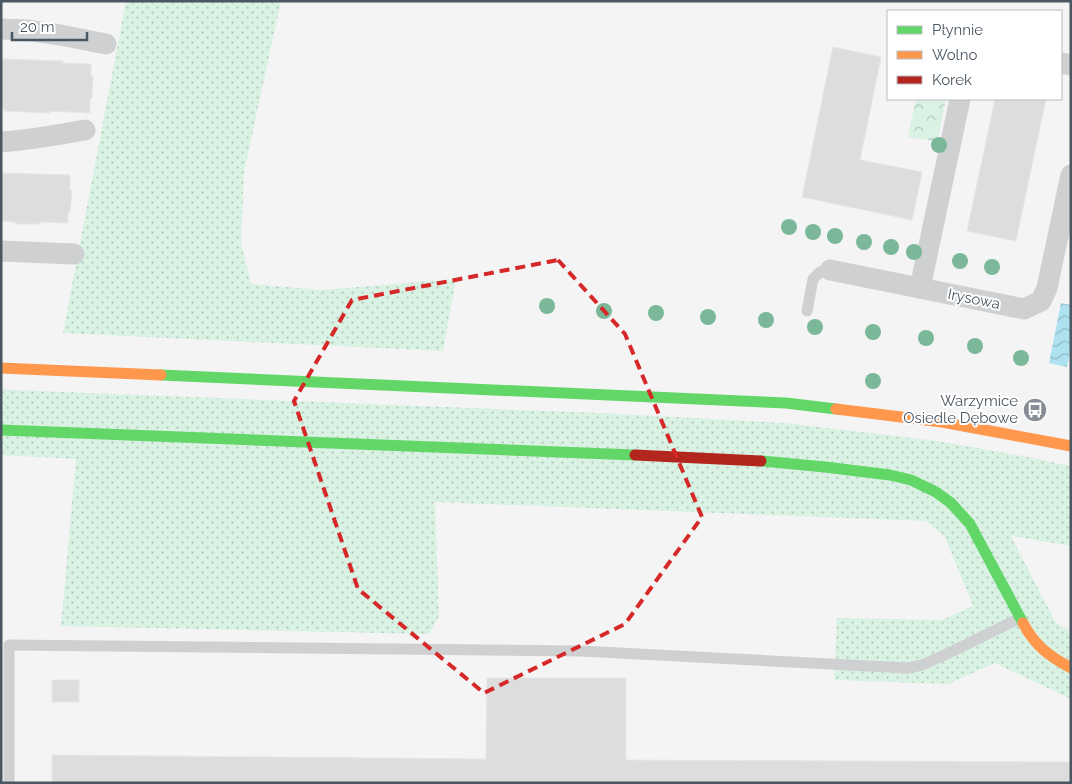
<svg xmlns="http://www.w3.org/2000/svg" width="1072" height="784" font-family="Raleway,sans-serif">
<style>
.grass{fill:url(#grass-dots)}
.forest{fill:url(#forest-crowns)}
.water{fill:url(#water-waves)}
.building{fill:#ddddde;stroke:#e5e6e7}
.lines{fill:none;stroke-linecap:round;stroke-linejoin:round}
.lane{stroke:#ced0d2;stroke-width:11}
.street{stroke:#ced0d2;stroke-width:21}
.fast{stroke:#63d668;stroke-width:11}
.slow{stroke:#ff974d;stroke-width:11}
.jam{stroke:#b3261e;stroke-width:11}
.tree{fill:#7ab899}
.marked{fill:none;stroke:#d62828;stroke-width:4;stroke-dasharray:10 6;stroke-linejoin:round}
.labels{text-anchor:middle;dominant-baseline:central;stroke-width:4;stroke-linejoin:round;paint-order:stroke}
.street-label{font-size:15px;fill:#4a5661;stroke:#fff}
.poi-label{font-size:15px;fill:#4a5661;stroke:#fff;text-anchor:end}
</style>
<defs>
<pattern id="grass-dots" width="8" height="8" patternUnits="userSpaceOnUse" patternTransform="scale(1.25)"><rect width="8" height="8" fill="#d9f2e3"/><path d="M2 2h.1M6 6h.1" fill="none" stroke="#b2c7bb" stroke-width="1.8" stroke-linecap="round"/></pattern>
<pattern id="forest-crowns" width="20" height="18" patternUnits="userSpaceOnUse" patternTransform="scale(1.25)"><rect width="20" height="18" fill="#d9f2e3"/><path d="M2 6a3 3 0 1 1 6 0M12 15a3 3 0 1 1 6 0" fill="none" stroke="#b2c7bb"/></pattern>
<pattern id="water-waves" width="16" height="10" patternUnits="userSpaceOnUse" patternTransform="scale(1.25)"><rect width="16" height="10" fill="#aee2f0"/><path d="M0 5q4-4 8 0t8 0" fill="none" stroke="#90bac6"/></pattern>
</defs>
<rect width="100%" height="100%" fill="#f4f4f4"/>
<!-- grass -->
<g class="grass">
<polygon points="126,1 281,1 244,172 241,243 251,284 322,290 456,279 443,351 63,333"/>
<polygon points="1,388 11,390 600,413 785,423 937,441 1023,456 1071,466 1071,546 1011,536 1056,623 1071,631 1071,699 995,663 948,684 834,680 837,618 942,620 973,606 945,537 926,521 435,502 439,616 429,634 61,626 76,459 1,455"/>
</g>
<!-- forest -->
<polygon class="forest" points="916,99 946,99 939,134 937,139 934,141 908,137"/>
<!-- water -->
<polygon class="water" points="1061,303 1071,305 1071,347 1067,367 1049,363"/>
<!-- building -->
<g class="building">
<polygon points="833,47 881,57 860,160 922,172 912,220 802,197"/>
<polygon points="1,59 63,61 63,63 91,64 91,76 93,76 92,98 90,98 90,113 50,111 50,113 4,111 4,108 1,108"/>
<polygon points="995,99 1046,99 1016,241 967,231"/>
<polygon points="1,173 70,175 70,190 72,190 70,212 68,212 68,223 40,222 40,224 15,224 16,222 1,221"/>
<polygon points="487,678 626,678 626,760 1071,762 1071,783 52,783 52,755 486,759"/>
<rect x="52" y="680" width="27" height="22"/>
</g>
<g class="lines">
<!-- lane -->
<g class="lane">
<polyline points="807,311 813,279 820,272 830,270"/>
<polyline points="9,783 9,645 581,651 908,668 922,665 951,652 1020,618"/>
</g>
<!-- street -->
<g class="street">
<polyline points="1,29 27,30 60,35 106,44"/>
<polyline points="1061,63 1071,65"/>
<path d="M1,142C30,140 57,135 85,130"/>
<polyline points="1,251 74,254"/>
<polyline points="830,270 1024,309 1041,301 1047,288 1071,175"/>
<polyline points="920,288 960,99"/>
</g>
<!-- fast -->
<g class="fast">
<polyline points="161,375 786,403 836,409"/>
<polyline points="1,430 635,455"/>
<polyline points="761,461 825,467 890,475 911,480 936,492 951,503 970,524 1023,623"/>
</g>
<!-- slow -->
<g class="slow">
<polyline points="1,368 161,375"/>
<polyline points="836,409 942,422 1071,446"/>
<path d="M1023,623C1035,646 1049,656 1071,668"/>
</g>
<!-- jam -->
<polyline class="jam" points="635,455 761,461"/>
</g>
<!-- trees -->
<g class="tree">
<circle cx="939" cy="145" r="8"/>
<circle cx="789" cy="227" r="8"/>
<circle cx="813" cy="232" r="8"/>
<circle cx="835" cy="236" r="8"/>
<circle cx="864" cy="242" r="8"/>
<circle cx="891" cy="247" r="8"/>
<circle cx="914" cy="252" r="8"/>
<circle cx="960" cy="261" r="8"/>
<circle cx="992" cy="267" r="8"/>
<circle cx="547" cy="306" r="8"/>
<circle cx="604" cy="311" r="8"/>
<circle cx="656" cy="313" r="8"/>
<circle cx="708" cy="317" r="8"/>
<circle cx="766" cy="320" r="8"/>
<circle cx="815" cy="327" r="8"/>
<circle cx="873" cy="332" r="8"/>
<circle cx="926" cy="338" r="8"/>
<circle cx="975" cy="346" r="8"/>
<circle cx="1021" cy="358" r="8"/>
<circle cx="873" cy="381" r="8"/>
</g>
<!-- marked area -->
<path class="marked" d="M558,260L625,334L702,517L625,624L484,693L358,589L294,401L352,300Z"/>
<!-- icons -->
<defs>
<g id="bus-disc" transform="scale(1.25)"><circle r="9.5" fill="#868d94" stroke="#fff"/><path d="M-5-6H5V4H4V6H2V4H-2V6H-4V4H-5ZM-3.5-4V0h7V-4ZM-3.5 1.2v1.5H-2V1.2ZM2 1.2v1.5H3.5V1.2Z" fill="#fff"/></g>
</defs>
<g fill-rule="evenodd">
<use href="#bus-disc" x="1035" y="410"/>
</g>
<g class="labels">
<!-- street labels -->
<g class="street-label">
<text transform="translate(974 299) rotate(11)">Irysowa</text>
</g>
<!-- poi labels -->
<g class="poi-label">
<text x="1018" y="401">Warzymice<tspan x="1018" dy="17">Osiedle Dębowe</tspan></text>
</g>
</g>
<!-- border -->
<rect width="1072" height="784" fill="none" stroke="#4a5661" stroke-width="5"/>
<!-- legend -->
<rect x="887" y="10" width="175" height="90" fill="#ffffff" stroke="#b7bbc0"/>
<rect x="897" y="26" width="25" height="8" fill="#63d668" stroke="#b7bbc0"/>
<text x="932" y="35" font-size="15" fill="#4a5661">Płynnie</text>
<rect x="897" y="51" width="25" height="8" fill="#ff974d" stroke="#b7bbc0"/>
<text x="932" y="60" font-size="15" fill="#4a5661">Wolno</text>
<rect x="897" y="76" width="25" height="8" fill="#b3261e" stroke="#b7bbc0"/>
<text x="932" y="85" font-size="15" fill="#4a5661">Korek</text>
<!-- scale -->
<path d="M12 32v8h75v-8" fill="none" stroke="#4a5661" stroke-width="2.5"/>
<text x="20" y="32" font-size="15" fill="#4a5661" stroke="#ffffff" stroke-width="4" paint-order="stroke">20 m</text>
</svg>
